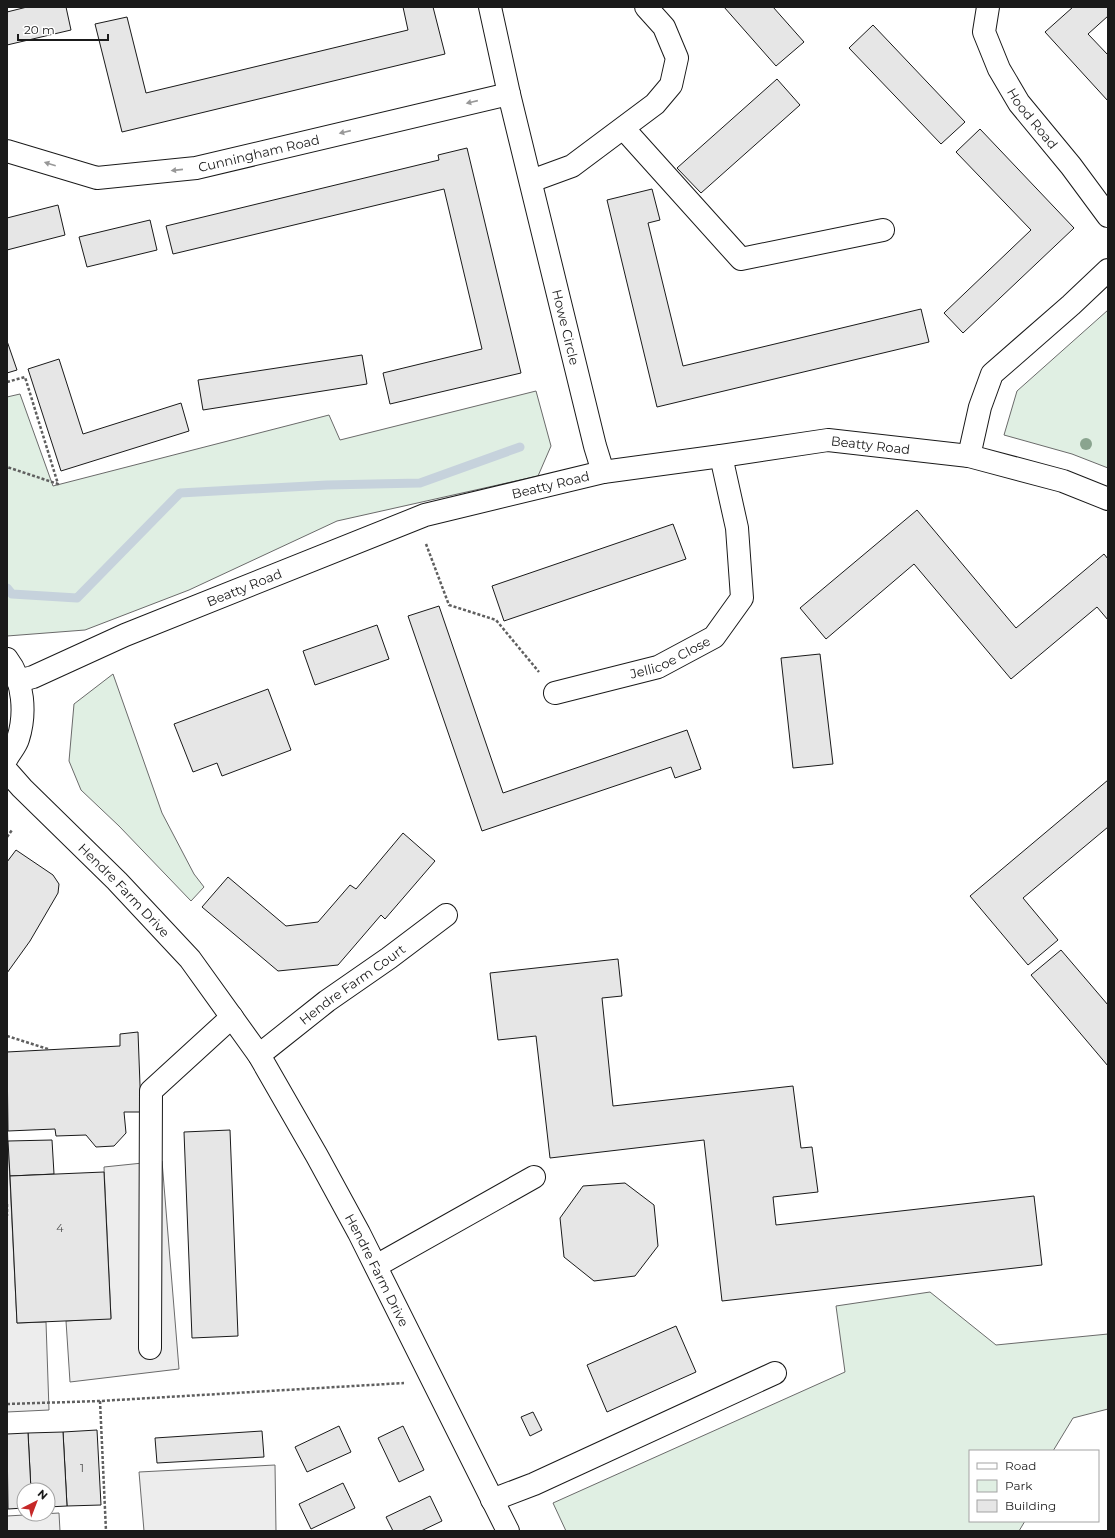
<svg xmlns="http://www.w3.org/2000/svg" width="1115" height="1538" font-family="Montserrat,sans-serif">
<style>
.green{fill:#e0efe3;stroke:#6a6a6a}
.parking{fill:#ededed;stroke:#6a6a6a}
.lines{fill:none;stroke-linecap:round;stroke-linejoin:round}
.stream{stroke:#c6d2dc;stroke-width:9}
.building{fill:#e6e6e6;stroke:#1a1a1a}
.minor-casing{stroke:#1a1a1a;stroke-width:24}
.path{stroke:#5f5f5f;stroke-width:2.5;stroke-dasharray:3 2;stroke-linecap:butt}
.minor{stroke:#fff;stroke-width:22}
.tree{fill:#8aa48f}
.oneway{fill:#989898}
.labels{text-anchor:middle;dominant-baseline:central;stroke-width:3;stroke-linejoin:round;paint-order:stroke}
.number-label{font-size:11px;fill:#4d4d4d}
.street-label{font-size:13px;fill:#1a1a1a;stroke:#fff}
</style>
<rect width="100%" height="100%" fill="#fff"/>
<!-- green -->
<g class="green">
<polygon points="1108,310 1108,468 1072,454 1004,435 1017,391"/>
<polygon points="536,391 551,446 538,476 337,521 189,590 85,630 7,636 7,397 20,394 53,486 329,415 340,440"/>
<polygon points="113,674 162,813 194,874 204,887 191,901 119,826 81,790 69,761 74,704"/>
<polygon points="930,1292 996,1345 1108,1334 1108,1409 1073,1418 1053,1451 970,1451 970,1521 1025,1521 1019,1531 566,1531 553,1503 845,1372 836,1306"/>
</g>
<!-- parking -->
<g class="parking">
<polygon points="7,1121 17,1323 46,1322 49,1410 7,1412"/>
<polygon points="162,1161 179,1369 70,1382 66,1321 111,1318 104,1167"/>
<polygon points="275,1465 276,1531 144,1531 139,1472"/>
<polygon points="59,1513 60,1531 7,1531 7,1516"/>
</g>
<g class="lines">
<!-- stream -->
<polyline class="stream" points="7,588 12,594 77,598 180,493 327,485 420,483 520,447"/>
</g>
<!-- building -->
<g class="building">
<polygon points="27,7 66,7 71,30 7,45 7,12"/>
<polygon points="403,7 433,7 445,54 122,132 95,24 127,17 146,93 408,30"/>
<polygon points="724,7 773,7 804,42 776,66"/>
<polygon points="1073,7 1108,7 1108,16 1088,34 1108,55 1108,101 1045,32"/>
<polygon points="873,25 965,122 941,144 849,48"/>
<polygon points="777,79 800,105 701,193 677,168"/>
<polygon points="980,129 1074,228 963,333 944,313 1031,230 956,152"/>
<polygon points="467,148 521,373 390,404 383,373 482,349 444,189 173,254 166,226 439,160 438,155"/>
<polygon points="652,189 660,220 648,223 683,366 921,309 929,342 657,407 607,200"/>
<polygon points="58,205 65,235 7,250 7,218"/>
<polygon points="150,220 157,250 87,267 79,237"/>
<polygon points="7,341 17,370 7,373"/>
<polygon points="362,355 367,384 203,410 198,380"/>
<polygon points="59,359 83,434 181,403 189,431 61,471 28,369"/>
<polygon points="917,510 1016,628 1104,554 1108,559 1108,620 1097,607 1011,679 914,564 826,639 800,608"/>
<polygon points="673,524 686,559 504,621 492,586"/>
<polygon points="439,606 503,793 687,730 701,769 675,778 671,767 482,831 408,616"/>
<polygon points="377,625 389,659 315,685 303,651"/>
<polygon points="820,654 833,764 793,768 781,658"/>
<polygon points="268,689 291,750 222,776 217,763 193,772 174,724"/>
<polygon points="1108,780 1108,827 1023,898 1058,940 1028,965 970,896"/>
<polygon points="403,833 435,861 385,919 381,915 338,965 278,971 202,907 228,877 286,926 318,922 350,885 356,889"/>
<polygon points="16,850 53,875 59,884 58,893 30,941 7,973 7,862"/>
<polygon points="1061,950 1108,1005 1108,1066 1031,975"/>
<polygon points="618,959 622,996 602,998 613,1106 793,1086 801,1148 812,1147 818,1192 773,1197 776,1225 1034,1196 1042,1265 722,1301 704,1140 550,1158 536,1036 498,1040 490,973"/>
<polygon points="138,1032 141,1112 124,1112 126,1133 114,1146 96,1147 86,1135 56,1136 55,1129 8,1131 7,1052 120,1046 120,1034"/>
<polygon points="230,1130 238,1336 192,1338 184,1132"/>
<polygon points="52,1140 54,1174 10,1176 8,1141"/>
<polygon points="104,1172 111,1319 17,1323 10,1176"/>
<polygon points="625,1183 654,1205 658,1246 635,1276 594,1281 564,1257 560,1218 583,1186"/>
<polygon points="676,1326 696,1372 607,1412 587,1365"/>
<polygon points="533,1412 542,1430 530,1436 521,1417"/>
<polygon points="339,1426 351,1452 307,1472 295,1447"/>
<polygon points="403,1426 424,1470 399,1482 378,1438"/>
<polygon points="97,1430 101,1505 67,1506 63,1432"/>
<polygon points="262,1431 264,1457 157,1463 155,1438"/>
<polygon points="63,1432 67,1506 48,1507 48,1490 31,1490 28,1433"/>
<polygon points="28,1433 31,1490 24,1490 24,1508 8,1509 7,1434"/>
<polygon points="343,1483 355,1508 311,1529 299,1504"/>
<polygon points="430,1496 442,1521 421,1531 393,1531 386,1517"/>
</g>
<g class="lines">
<!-- minor casing -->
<g class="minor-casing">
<g id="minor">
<path id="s1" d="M490,7L509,94L595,446L603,472"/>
<path id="s2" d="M988,7L984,32L999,69L1019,103L1071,166L1108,216"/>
<polyline points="624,129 741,259 883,230"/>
<path id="s3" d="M7,151L97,178L196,168L509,94"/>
<polyline points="531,181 572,166 655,104 671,85 677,58 664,27 646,7"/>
<polyline points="969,456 980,407 992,374 1071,305 1108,270"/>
<path d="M7,659C24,681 26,714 18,739C16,746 10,752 7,758"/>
<path id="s4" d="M18,681L33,677L125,635L425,515L603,472L721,456L828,440L969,456L1063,481L1108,499"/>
<path id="s5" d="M555,693L658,667L714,637L742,598L737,528L721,456"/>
<path id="s6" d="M7,771L22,788L117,881L190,959L259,1055L317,1156L359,1233L508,1531"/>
<path id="s7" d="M259,1055L327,1001L389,958L446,915"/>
<polyline points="376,1266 534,1177"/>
<polyline points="150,1348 151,1091 232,1017"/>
<polyline points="492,1500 534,1484 775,1373"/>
</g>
</g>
<!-- path -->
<g class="path">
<polyline points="7,382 25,377 58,484 7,467"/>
<polyline points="426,544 449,605 496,620 539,672"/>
<polyline points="7,837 12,830"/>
<polyline points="7,1036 48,1049"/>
<polyline points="7,1204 7,1216"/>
<polyline points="100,1401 106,1531"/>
<polyline points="7,1404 100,1401 404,1383"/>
</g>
<!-- minor -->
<use href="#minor" class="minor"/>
</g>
<!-- trees -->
<circle class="tree" cx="1086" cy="444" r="6"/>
<!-- one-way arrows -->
<defs><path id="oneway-solid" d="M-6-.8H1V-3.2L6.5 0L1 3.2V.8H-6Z"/></defs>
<g class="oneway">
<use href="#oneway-solid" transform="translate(472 102) rotate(167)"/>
<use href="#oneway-solid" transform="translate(345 132) rotate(167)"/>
<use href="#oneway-solid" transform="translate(50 164) rotate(-163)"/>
<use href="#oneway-solid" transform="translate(177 170) rotate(174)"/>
</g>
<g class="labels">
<!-- number labels -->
<g class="number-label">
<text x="60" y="1228">4</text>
<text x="82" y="1468">1</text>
</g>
<!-- street labels -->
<g class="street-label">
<text stroke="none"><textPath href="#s2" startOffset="125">Hood Road</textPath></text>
<text stroke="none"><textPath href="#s3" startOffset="258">Cunningham Road</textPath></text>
<text stroke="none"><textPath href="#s1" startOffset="329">Howe Circle</textPath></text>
<text stroke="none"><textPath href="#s4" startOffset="893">Beatty Road</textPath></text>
<text stroke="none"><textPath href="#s4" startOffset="569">Beatty Road</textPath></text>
<text stroke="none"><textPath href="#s4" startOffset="245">Beatty Road</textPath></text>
<text stroke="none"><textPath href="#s5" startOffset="121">Jellicoe Close</textPath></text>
<text stroke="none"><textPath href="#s6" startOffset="167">Hendre Farm Drive</textPath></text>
<text stroke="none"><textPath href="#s7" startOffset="117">Hendre Farm Court</textPath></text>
<text stroke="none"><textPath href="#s6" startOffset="626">Hendre Farm Drive</textPath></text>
</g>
</g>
<!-- border -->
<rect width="1115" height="1538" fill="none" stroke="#1a1a1a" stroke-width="16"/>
<!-- legend -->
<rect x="969" y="1450" width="130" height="72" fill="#ffffff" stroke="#a3a3a3"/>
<rect x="977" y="1463" width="20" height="6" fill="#ffffff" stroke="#a3a3a3"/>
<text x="1005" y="1470" font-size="12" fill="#1a1a1a">Road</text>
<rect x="977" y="1480" width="20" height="12" fill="#e0efe3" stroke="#a3a3a3"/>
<text x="1005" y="1490" font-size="12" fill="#1a1a1a">Park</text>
<rect x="977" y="1500" width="20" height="12" fill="#e6e6e6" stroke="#a3a3a3"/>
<text x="1005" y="1510" font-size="12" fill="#1a1a1a">Building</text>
<!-- north arrow -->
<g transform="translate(36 1502) rotate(42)"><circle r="19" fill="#ffffff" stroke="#a3a3a3"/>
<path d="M0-3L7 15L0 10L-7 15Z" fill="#c62828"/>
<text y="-6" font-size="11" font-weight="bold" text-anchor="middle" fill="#1a1a1a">N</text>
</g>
<!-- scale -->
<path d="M18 34v6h90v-6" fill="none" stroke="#1a1a1a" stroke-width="2"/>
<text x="24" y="34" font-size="12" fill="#1a1a1a" stroke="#ffffff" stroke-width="3" paint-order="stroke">20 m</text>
</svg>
